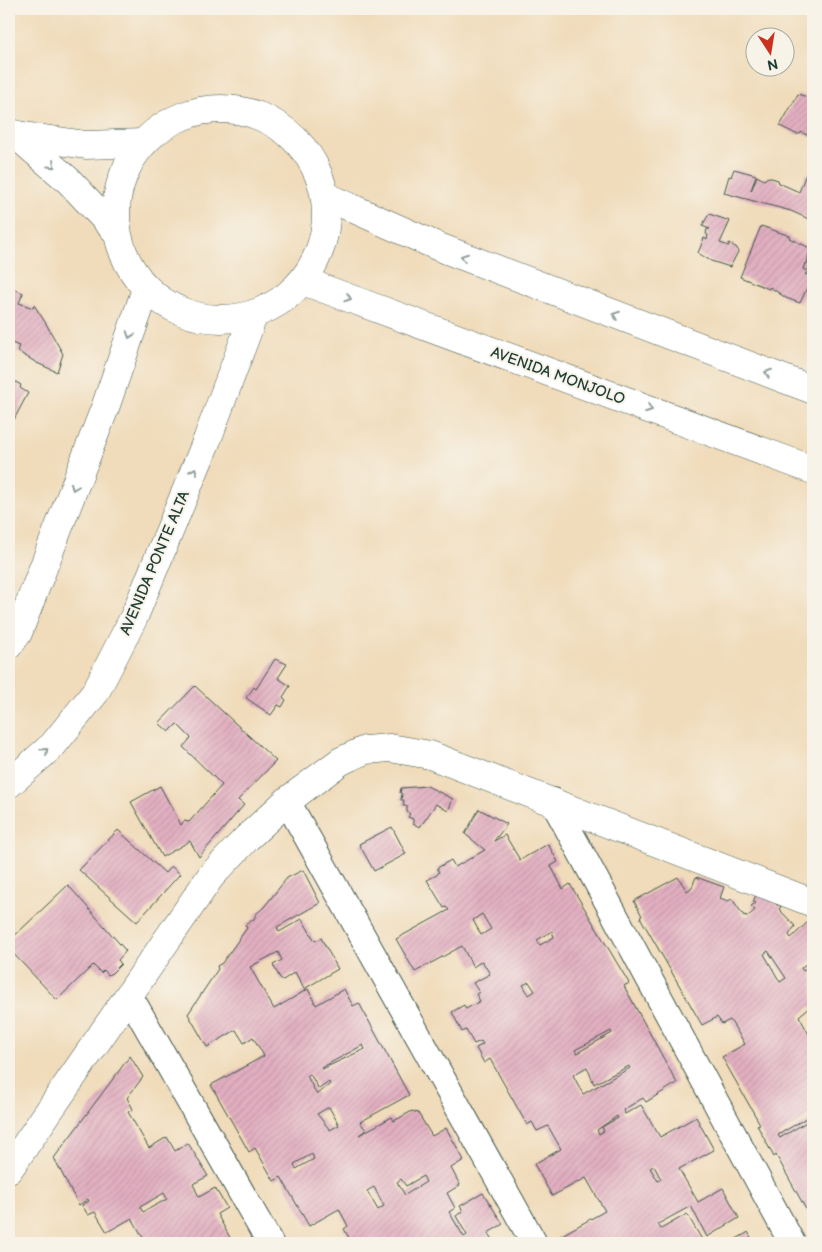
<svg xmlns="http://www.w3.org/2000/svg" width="822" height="1252" font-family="'Balsamiq Sans',sans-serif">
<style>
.building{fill:url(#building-hatch);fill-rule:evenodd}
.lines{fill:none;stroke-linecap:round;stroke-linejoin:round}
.minor-casing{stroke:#3e5548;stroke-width:28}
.tertiary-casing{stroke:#3e5548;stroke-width:29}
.secondary-casing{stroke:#3e5548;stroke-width:29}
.minor{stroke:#fff;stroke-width:26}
.tertiary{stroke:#fff;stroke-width:28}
.secondary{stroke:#fff;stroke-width:28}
.oneway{stroke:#8f9e9a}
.labels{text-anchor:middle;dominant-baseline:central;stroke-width:4;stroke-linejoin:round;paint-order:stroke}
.street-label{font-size:15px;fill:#1f3d34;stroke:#f7f3e8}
</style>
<defs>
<pattern id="building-hatch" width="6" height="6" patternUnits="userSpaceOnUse" patternTransform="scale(1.25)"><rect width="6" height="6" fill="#e2afc1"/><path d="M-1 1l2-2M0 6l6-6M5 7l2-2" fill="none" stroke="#c197a6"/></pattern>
</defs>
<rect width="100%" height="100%" fill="#f7f3e8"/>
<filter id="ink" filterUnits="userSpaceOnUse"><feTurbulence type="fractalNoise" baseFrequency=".02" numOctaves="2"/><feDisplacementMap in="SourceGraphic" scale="10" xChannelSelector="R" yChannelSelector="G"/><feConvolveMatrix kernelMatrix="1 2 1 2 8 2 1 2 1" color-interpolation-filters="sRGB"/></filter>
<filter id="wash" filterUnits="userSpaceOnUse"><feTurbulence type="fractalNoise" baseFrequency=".0096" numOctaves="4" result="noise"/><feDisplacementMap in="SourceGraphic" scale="20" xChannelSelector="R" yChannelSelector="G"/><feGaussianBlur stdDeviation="1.12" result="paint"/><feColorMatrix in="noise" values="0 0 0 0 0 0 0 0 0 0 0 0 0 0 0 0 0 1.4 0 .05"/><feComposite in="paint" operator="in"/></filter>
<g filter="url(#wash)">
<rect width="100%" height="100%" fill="#f0dbba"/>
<g id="blocks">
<!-- building -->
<g class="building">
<polygon points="798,94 813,99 813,138 801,132 800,134 796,134 780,126"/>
<polygon points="734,169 756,175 751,191 757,176 764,180 768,177 778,180 779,183 799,192 806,174 812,176 813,172 813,221 791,211 724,193 729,176 731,177"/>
<polygon points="709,214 730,221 720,243 729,246 729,243 737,248 738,252 730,267 711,261 698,253 704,238 707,240 708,235 706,234 707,229 710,229 702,226"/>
<polygon points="761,226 790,236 789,238 810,248 807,264 805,263 803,269 806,271 809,268 810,270 805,274 812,277 800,303 786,298 770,287 769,289 740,277"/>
<polygon points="9,287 23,293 19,303 33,308 34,305 45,322 63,354 57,372 37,363 17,351 19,346 9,342"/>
<polygon points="9,378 21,385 20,388 28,393 9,429"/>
<polygon points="275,659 287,664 278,678 290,686 283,697 286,700 282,707 278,705 271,715 246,698 254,687 256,689"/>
<polygon points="195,686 276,761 238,800 244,805 199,857 190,841 162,857 131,802 160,786 181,825 184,821 189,822 222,785 183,747 191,738 177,724 169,732 159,723"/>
<polygon points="427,786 453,799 448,811 436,804 420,827 413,824 413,819 408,817 410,814 407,812 407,806 403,806 404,800 401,800 402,794 400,793 401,788"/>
<path d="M479,809L507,824L494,841L505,835L520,860L548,844L558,862L551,866L563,889L570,884L629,983L624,986L677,1083L646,1102L643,1098L623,1110L625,1114L641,1105L660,1137L696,1117L714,1150L679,1169L698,1202L723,1188L739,1218L707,1237L691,1206L658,1224L661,1229L687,1214L704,1243H564L560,1236L605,1211L586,1178L552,1196L534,1164L561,1149L548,1126L537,1131L532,1122L527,1125L490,1059L484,1063L476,1048L483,1044L481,1041L474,1044L466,1030L462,1032L452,1012L464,1005L466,1009L480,1001L476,994L479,992L473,983L490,974L482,961L473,967L462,946L415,972L396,939L449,910L446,907L444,908L427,880L437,875L439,872L437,868L451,860L455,867L485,850L465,834ZM482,914L491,929L481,935L473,920ZM552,931L554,937L540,945L537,940ZM529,982L535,991L529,995L523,985ZM611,1031L612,1033L577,1053L575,1050ZM629,1066L630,1068L583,1094L573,1075L587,1067L594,1084ZM617,1116L618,1118L602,1127L604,1131L599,1134L597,1130ZM654,1166L661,1179L658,1181L650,1168Z"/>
<polygon points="392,827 406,854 374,871 359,844"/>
<polygon points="118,830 165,873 171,866 180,874 137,922 79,870"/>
<path d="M303,870L320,903L277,927L279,932L302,919L315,941L321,938L338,969L304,989L295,972L283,980L280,978L273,965L282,960L278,952L250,967L274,1009L308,989L316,1005L344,989L353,1006L359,1003L409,1095L360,1122L366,1130L359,1135L392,1117L394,1121L412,1111L418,1113L432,1136L446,1128L464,1160L451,1168L460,1185L447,1193L455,1208L449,1212L464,1237L467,1235L456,1216L463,1211L460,1206L483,1193L503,1224L488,1233L494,1243H352L344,1229L348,1226L339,1209L309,1226L281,1177L274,1181L255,1148L249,1152L211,1085L264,1056L253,1037L244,1043L236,1030L207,1047L188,1014L218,969L217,966L222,963L247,928L245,925L254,919L256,914L264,907L287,878ZM363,1045L365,1049L322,1069L321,1068ZM310,1074L319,1089L329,1082L330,1084L317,1095L307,1076ZM329,1107L339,1125L330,1130L317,1114ZM312,1154L314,1159L296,1169L294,1164ZM423,1176L426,1182L405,1195L397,1182L401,1179L406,1186ZM374,1187L384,1206L378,1210L367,1191Z"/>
<path d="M678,877L687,891L692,887L696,877L724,887L720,898L728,901L732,899L744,916L746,915L747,917L755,910L751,906L756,903L753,902L756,895H766L777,905H780L781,907L779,909L795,926L789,935L791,938L813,917V958L801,968L803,971L812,966L813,968V1009L811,1006L799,1016L813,1042V1094L810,1096L813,1102V1114L778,1135L780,1138L813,1118V1222L776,1155L774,1157L757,1125L760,1124L722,1057L745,1044L730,1020L722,1024L717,1017L702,1025L640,917L642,916L634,901ZM768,951L786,978L780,982L764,954Z"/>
<polygon points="68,885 126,951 118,960 121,964 112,973 108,975 104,970 101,973 93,965 57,1000 9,949 9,941"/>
<path d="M130,1056L143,1077L127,1098L133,1109L128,1112L149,1148L167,1137L175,1151L188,1143L208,1176L193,1184L199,1197L215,1188L227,1208L217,1214L233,1243H146L132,1218L107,1232L95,1212L88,1215L82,1205L89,1201L88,1199L79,1205L71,1191L54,1158ZM164,1193L167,1199L143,1212L140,1207Z"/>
<polygon points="748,1232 754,1243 729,1243 747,1233"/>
</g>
</g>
</g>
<g filter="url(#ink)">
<use href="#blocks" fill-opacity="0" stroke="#3e5548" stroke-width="1"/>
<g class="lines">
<!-- minor casing -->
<g class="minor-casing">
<g id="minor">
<polyline points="287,801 534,1243"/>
<polyline points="553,801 792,1243"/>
<polyline points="129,995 270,1243"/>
</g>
</g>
<!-- tertiary casing -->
<g class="tertiary-casing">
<g id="tertiary">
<polyline points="15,134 69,181 116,231"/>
<polyline points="17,135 86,145 143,143"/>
<polyline points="9,1169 211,876 247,838 287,801 341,761 365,750 390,748 430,755 813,903"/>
</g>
</g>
<!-- secondary casing -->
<g class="secondary-casing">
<g id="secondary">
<circle cx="221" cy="214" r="105"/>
<polyline points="325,196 439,247 813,390"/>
<polyline points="303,281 813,470"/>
<polyline points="9,645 18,633 106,405 146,289"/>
<polyline points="9,784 53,745 95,693 134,617 207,440 254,314"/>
</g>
</g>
<!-- minor -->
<use href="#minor" class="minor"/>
<!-- tertiary -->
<use href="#tertiary" class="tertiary"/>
<!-- secondary -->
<use href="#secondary" class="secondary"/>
</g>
<!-- one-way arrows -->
<defs><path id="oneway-chevron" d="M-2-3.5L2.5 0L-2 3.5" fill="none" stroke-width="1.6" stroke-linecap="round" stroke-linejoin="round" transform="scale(1.25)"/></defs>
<g class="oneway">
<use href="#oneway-chevron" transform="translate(52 165) rotate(43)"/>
<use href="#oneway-chevron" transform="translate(464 257) rotate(-159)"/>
<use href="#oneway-chevron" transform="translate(348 298) rotate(20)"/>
<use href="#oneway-chevron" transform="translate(616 315) rotate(-159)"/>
<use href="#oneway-chevron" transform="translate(130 335) rotate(109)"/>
<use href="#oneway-chevron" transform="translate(768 373) rotate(-159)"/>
<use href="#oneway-chevron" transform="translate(649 409) rotate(20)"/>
<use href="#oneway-chevron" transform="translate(194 471) rotate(-67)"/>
<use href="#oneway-chevron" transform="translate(74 487) rotate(111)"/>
<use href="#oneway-chevron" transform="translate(45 751) rotate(-42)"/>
</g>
</g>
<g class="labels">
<!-- street labels -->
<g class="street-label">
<text transform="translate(558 376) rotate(20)">AVENIDA MONJOLO</text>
<text transform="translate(155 563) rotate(-67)">AVENIDA PONTE ALTA</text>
</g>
</g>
<!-- margin -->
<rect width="822" height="1252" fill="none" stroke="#f7f3e8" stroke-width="30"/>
<!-- north arrow -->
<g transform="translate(770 52) rotate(168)"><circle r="24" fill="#f7f3e8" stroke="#a1aaa0"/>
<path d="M0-4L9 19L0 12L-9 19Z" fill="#c8321e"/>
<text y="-8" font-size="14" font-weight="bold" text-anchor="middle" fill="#1f3d34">N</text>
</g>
</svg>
